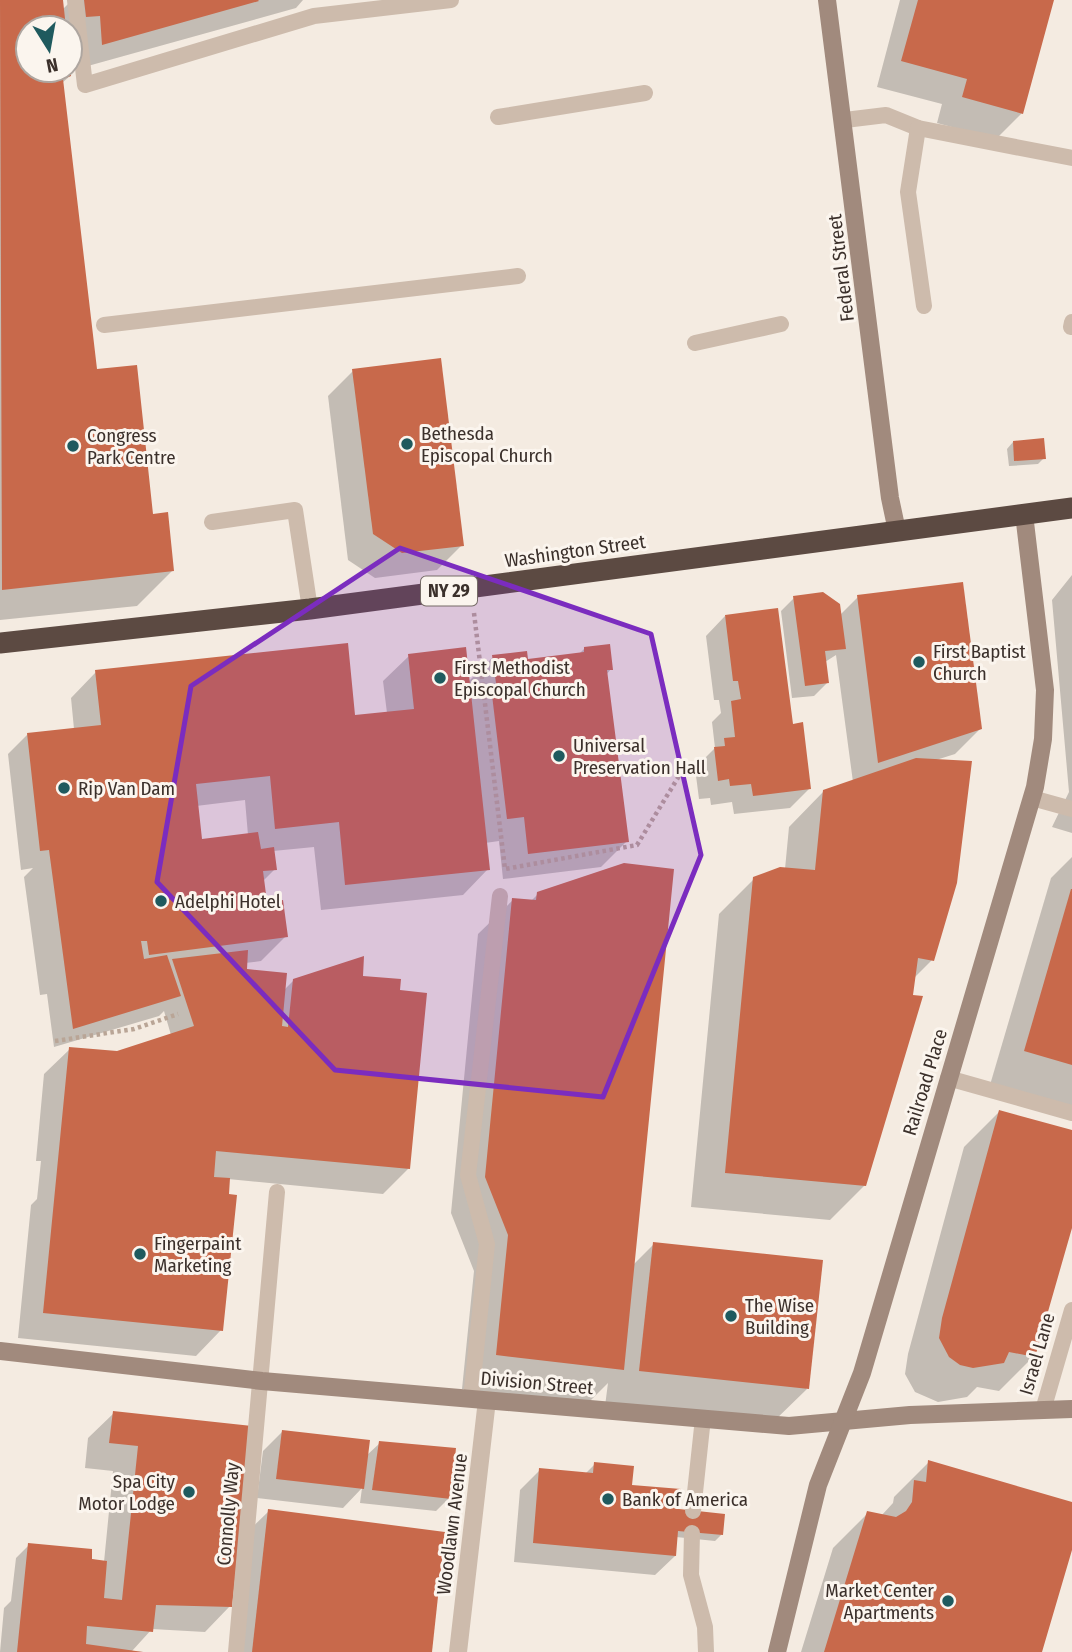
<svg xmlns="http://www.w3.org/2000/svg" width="1072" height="1652" font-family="'Fira Sans Condensed',sans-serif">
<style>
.shadow{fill:#0003;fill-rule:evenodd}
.building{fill:#c8694b}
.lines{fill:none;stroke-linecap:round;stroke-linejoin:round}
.path{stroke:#b9a596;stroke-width:4.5;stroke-dasharray:3.5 3.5;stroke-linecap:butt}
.lane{stroke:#cdbbac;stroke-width:16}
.street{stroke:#cdbbac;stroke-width:18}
.secondary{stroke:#a18a7d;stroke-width:18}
.highway{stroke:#5c4a42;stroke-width:21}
.marked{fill:#7b2cbf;fill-opacity:0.2;stroke:#7b2cbf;stroke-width:5;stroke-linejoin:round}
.poi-dot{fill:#1f5a5e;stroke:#fbf5ee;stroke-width:2.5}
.labels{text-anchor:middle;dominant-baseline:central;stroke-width:6;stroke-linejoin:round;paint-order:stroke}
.shield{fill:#fbf5ee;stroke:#756b66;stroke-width:2}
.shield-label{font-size:18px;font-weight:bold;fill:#3b302b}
.street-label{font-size:19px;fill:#3b302b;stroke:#fbf5ee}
.poi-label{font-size:19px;fill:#3b302b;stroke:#fbf5ee;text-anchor:start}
</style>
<rect width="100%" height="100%" fill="#f4ebe1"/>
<!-- shadow -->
<g class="shadow">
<polygon points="0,0 61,0 62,10 72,0 303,0 296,8 77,69 75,40 70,41 70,28 28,28 28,70 69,70 70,76 62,83 95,371 172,571 137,606 0,620"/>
<polygon points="900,0 1053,0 1022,113 996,139 937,123 942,104 877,87"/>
<polygon points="353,371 462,545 437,570 375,578 348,560 328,396"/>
<polygon points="1013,442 1044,458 1038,464 1009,466 1007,449"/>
<polygon points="1072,575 1072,833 1052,827 1069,792 1052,600"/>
<polygon points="858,597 980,729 955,754 936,760 932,960 913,979 865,1185 830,1220 691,1207 719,914 754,879 785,869 789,827 824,791 853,782 836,655 825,662 828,682 814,696 792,698 781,611 794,598 840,615"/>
<polygon points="725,616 792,726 810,788 790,808 734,814 732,802 711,805 710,798 699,799 695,768 715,748 712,722 721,713 719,700 714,700 706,636"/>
<path d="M584,649L611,669L606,675L627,841L601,867L503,879L499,841L485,843L488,869L463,895L321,910L314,847L273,851L275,869L263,881L266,904L286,936L261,961L245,963V971L284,990L294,980L361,977L409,1168L383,1194L228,1179L221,1330L196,1356L18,1338L31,1205L37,1199L41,1161H36L44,1074L70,1049L117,1053L171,1035L164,1011L159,1016L54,1047L47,994L40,995L24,877L33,868L21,870L8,754L28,734L74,729L71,698L96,672L354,717L387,713L383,681L409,656L468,682L493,657L526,661L579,654ZM245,800L248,835L200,841L196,806Z"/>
<polygon points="1072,857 1072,1109 990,1085 1051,878"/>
<polygon points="538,894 632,1266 654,1244 807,1389 772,1423 605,1406 608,1383 587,1404 462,1389 474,1271 451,1213 478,934 513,900 531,901"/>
<polygon points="999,1112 1072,1132 1072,1221 1033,1357 999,1391 977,1387 967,1397 938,1402 915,1392 905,1374 908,1354 964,1147"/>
<polygon points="114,1413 250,1427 230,1606 205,1632 152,1629 132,1651 144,1652 0,1652 4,1608 11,1601 16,1558 29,1545 104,1562 113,1471 85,1468 88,1438"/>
<polygon points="282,1432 366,1456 380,1443 449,1498 436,1511 360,1503 362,1488 343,1508 257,1498 263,1451"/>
<polygon points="929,1462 1072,1504 1072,1543 1040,1652 801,1652 833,1548 868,1513 881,1516 893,1503 894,1497"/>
<polygon points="595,1464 630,1486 722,1534 715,1541 676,1537 675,1556 655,1575 514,1562 520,1490 540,1470 585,1474"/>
<polygon points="269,1511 430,1652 231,1652 243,1536"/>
</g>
<!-- building -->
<g class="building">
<polygon points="0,0 63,0 66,28 28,28 28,70 71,70 71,76 63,79 97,369 137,365 153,514 168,512 174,571 2,590"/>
<polygon points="84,0 258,0 259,1 102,45 100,16 86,17"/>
<polygon points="918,0 1054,0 1023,114 962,97 967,79 901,61"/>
<polygon points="441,358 464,546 402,553 373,534 352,369"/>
<polygon points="1044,438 1046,459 1014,461 1013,441"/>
<polygon points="963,582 982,729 878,763 857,595"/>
<polygon points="823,592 840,604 846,649 825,651 829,683 805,686 793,596"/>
<polygon points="778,608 793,724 803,722 811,789 753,796 751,784 730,786 729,779 718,781 714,747 725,746 724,738 735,737 731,701 741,699 738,681 733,681 725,615"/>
<polygon points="348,643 355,715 414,709 408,654 466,647 490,870 345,885 339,822 275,829 270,776 196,784 202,839 258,832 261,849 274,847 277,870 263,871 267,902 283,900 288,937 149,955 147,941 141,941 144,959 167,955 181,996 73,1029 49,850 40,851 27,733 101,725 95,670"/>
<polygon points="610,644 613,670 607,670 629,842 528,854 524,817 507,819 492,695 503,694 503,689 497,690 492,655 527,651 528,659 584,652 584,647"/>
<polygon points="916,758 972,761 957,883 934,961 918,958 913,995 923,996 866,1186 725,1173 753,877 780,867 815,870 823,790"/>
<polygon points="624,863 674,869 624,1370 496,1355 508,1235 485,1177 512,898 536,900 537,892"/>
<polygon points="1071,889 1072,889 1072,1065 1024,1051"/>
<polygon points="248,950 247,969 287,973 282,1026 288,1027 293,979 364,956 363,976 401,979 400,990 427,993 410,1169 216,1151 214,1177 230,1178 229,1194 237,1195 223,1331 43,1313 69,1047 117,1051 194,1026 172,959"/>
<polygon points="999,1110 1072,1130 1072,1228 1035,1357 1009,1352 1004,1363 973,1368 960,1365 949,1357 939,1338 942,1318"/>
<polygon points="653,1242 823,1260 809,1389 639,1371"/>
<polygon points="113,1411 252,1426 232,1607 156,1605 153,1632 87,1626 86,1644 143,1652 17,1652 28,1543 92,1549 92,1559 107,1561 104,1598 122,1600 138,1446 109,1443"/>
<polygon points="282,1430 370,1440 364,1489 276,1479"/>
<polygon points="379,1441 456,1448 451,1499 372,1490"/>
<polygon points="928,1460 1072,1502 1072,1550 1042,1652 824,1652 867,1511 896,1517 906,1511 912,1502 914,1480 926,1482"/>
<polygon points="594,1462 634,1466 632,1485 681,1489 679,1509 725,1514 723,1535 678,1531 676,1556 533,1543 539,1468 593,1473"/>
<polygon points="268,1509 445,1532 432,1652 252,1652"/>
</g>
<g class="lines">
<!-- path -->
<g class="path">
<polyline points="474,613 505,869 637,845 679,776"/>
<polyline points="55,1041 134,1029 178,1014"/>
</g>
<!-- lane -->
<g class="lane">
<polyline points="75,0 85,85 314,16 451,0"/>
<polyline points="498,117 645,93"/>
<polyline points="845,120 886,115 918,128 1072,158"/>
<polyline points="918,128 908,192 924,306"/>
<polyline points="104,325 518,276"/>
<polyline points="1071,327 1072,322"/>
<polyline points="695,343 781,324"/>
<polyline points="212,522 295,510 310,609"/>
<polyline points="1032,798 1072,809"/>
<polyline points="948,1078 1072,1113"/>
<polyline points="471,1399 487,1244 468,1175 500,896"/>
<polyline points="1043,1410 1072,1310"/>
<polyline points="693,1511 703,1418"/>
<polyline points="692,1533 691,1575 705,1627 706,1652"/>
<polyline points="236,1652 277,1192"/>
</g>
<!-- street -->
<polyline class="street" points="458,1652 487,1400"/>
<!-- secondary -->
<g class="secondary">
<polyline points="827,0 890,498 897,531"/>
<polyline points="0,1351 262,1381 789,1426 910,1415 1072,1409"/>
<polyline points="777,1652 818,1485 862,1373 1035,787 1043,739 1045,690 1024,514"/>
</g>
<!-- highway -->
<polyline class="highway" points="0,643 310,609 1072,508"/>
</g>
<!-- marked area -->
<path class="marked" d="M400,548L651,634L701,855L603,1097L335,1070L157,882L191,686Z"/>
<!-- markers -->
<g class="poi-dot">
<circle cx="407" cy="444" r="7"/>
<circle cx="73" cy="446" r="7"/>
<circle cx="919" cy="662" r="7"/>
<circle cx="440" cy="678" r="7"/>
<circle cx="559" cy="756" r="7"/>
<circle cx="64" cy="788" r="7"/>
<circle cx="161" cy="901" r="7"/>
<circle cx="140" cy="1254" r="7"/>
<circle cx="731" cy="1316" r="7"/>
<circle cx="189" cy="1492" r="7"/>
<circle cx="608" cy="1499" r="7"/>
<circle cx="948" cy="1601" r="7"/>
</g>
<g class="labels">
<!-- shield labels -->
<rect class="shield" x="421" y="576.5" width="56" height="29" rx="5"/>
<g class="shield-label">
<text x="449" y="591">NY 29</text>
</g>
<!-- street labels -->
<g class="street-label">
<text transform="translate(841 268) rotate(-97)">Federal Street</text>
<text transform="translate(575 551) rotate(-8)">Washington Street</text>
<text transform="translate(925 1082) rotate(-73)">Railroad Place</text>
<text transform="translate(1037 1354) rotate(-74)">Israel Lane</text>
<text transform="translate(537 1383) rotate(5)">Division Street</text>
<text transform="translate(228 1514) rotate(-85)">Connolly Way</text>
<text transform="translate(452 1524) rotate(-83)">Woodlawn Avenue</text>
</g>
<!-- poi labels -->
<g class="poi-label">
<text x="421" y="433">Bethesda<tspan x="421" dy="22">Episcopal Church</tspan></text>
<text x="87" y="435">Congress<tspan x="87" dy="22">Park Centre</tspan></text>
<text x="933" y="651">First Baptist<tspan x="933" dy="22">Church</tspan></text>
<text x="454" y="667">First Methodist<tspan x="454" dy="22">Episcopal Church</tspan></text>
<text x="573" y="745">Universal<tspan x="573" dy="22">Preservation Hall</tspan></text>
<text x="78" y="788">Rip Van Dam</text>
<text x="175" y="901">Adelphi Hotel</text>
<text x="154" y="1243">Fingerpaint<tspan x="154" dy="22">Marketing</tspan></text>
<text x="745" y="1305">The Wise<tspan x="745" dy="22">Building</tspan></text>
<text x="175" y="1481" text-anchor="end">Spa City<tspan x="175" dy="22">Motor Lodge</tspan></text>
<text x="622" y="1499">Bank of America</text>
<text x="934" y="1590" text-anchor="end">Market Center<tspan x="934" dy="22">Apartments</tspan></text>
</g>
</g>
<!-- north arrow -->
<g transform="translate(49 49) rotate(169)"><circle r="33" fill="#fbf5ee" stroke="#aea6a0" stroke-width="2"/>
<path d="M0-5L12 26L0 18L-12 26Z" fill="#1f5a5e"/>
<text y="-10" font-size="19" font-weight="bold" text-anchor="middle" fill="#3b302b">N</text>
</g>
</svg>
